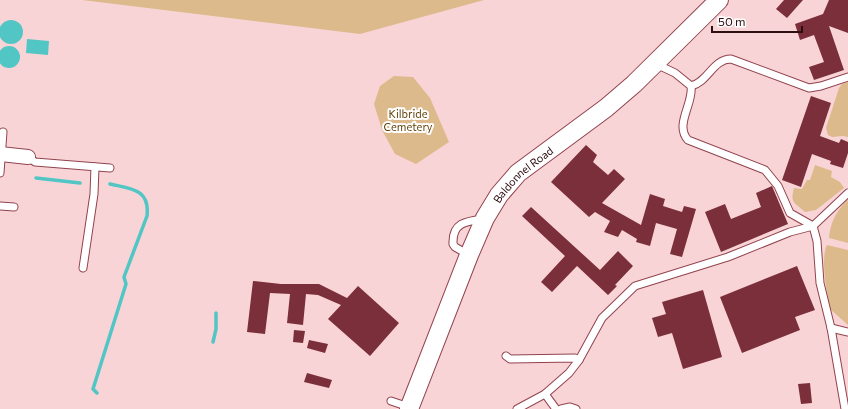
<svg xmlns="http://www.w3.org/2000/svg" width="848" height="409" font-family="Commissioner,sans-serif">
<style>
.green{fill:#ddba8c}
.water{fill:#52c6c5}
.lines{fill:none;stroke-linecap:round;stroke-linejoin:round}
.stream{stroke:#52c6c5;stroke-width:3.5}
.building{fill:#7a2f3a}
.service-casing{stroke:#90434d;stroke-width:9}
.minor-casing{stroke:#90434d;stroke-width:16}
.tertiary-casing{stroke:#90434d;stroke-width:20}
.service{stroke:#fff;stroke-width:7}
.minor{stroke:#fff;stroke-width:14}
.tertiary{stroke:#fff;stroke-width:18}
.labels{text-anchor:middle;dominant-baseline:central;stroke-width:4;stroke-linejoin:round;paint-order:stroke}
.park-label{font-size:11px;fill:#5f3e06;stroke:#fff}
.street-label{font-size:11px;fill:#2c0d11;stroke:#fff}
</style>
<rect width="100%" height="100%" fill="#f9d4d6"/>
<!-- green -->
<g class="green">
<polygon points="82,0 484,0 360,34"/>
<polygon points="394,76 413,77 430,98 449,142 416,164 395,154 382,130 374,104 380,86"/>
<polygon points="848,82 848,137 843,136 832,137 828,135 826,128 839,88 842,84"/>
<path d="M815,165L832,171L831,177L840,182L844,188L816,210L805,212C794,202 790,203 794,188L802,189L807,180H810Z"/>
<path d="M848,200V243L829,238C830,223 837,209 848,200Z"/>
<path d="M827,245L848,250V325L830,309C827,294 820,258 827,245Z"/>
</g>
<!-- water -->
<g class="water">
<circle cx="11" cy="32" r="12"/>
<polygon points="27,39 49,41 48,55 26,53"/>
<circle cx="9" cy="57" r="11"/>
</g>
<g class="lines">
<!-- stream -->
<g class="stream">
<polyline points="36,178 80,183"/>
<polyline points="213,342 216,329 216,313"/>
<path d="M97,393L93,389L126,284L124,277L147,216C150,189 132,189 110,184"/>
</g>
</g>
<!-- building -->
<g class="building">
<polygon points="784,0 803,0 787,18 776,9"/>
<polygon points="829,0 848,0 848,33 829,26 844,70 814,80 809,67 824,62 814,35 800,40 795,24 823,14"/>
<polygon points="811,96 831,103 820,136 839,143 841,139 848,142 848,153 843,168 830,164 831,161 812,154 801,187 782,180"/>
<polygon points="586,145 597,155 593,162 608,175 614,169 625,179 602,203 641,225 650,194 665,199 663,206 682,212 684,206 696,209 682,257 670,254 677,229 656,223 650,246 636,242 637,239 622,230 618,237 604,232 610,221 595,212 589,217 551,182"/>
<polygon points="772,186 788,224 721,252 705,212 725,204 731,219 761,207 756,193"/>
<polygon points="531,207 600,270 618,251 633,266 615,285 617,286 608,295 577,266 552,292 541,282 565,256 522,216"/>
<polygon points="797,266 815,310 795,317 800,330 742,353 720,297"/>
<polygon points="253,281 281,284 319,284 347,298 358,286 399,323 370,356 328,319 341,305 318,295 306,294 303,325 287,323 290,294 270,293 265,334 247,332"/>
<polygon points="703,290 722,357 683,369 672,333 658,337 652,318 666,314 662,302"/>
<polygon points="294,330 305,331 303,343 293,342"/>
<polygon points="309,340 328,344 325,353 307,348"/>
<polygon points="307,373 332,380 329,388 304,382"/>
<polygon points="810,383 812,403 801,404 798,384"/>
</g>
<g class="lines">
<!-- service casing -->
<g class="service-casing">
<g id="service">
<path d="M656,64L675,73L691,86C694,103 674,125 688,140L765,170L778,186L790,213L813,226L817,241L820,283L831,328L845,409"/>
<path d="M691,86C708,82 713,59 731,59L809,88L821,86L848,77"/>
<polyline points="28,157 35,162 110,168"/>
<polyline points="0,173 3,132"/>
<polyline points="0,206 14,207"/>
<path d="M469,255L455,247L453,244C452,222 467,221 484,219"/>
<polyline points="83,268 94,194 95,167"/>
<polyline points="831,328 848,332"/>
<polyline points="506,356 510,359 575,358 579,360"/>
<polyline points="545,394 556,409"/>
<polyline points="391,401 409,407"/>
<polyline points="517,409 545,394 569,373 579,360 602,318 635,286 728,257 790,232 813,226 848,193"/>
<polyline points="561,409 570,407 576,409"/>
</g>
</g>
<!-- minor casing -->
<g class="minor-casing">
<polyline id="minor" points="0,154 28,157"/>
</g>
<!-- tertiary casing -->
<g class="tertiary-casing">
<g id="tertiary">
<path id="s1" d="M409,409L469,255L485,218L499,195L518,173L606,108L634,84L719,0"/>
</g>
</g>
<!-- service -->
<use href="#service" class="service"/>
<!-- minor -->
<use href="#minor" class="minor"/>
<!-- tertiary -->
<use href="#tertiary" class="tertiary"/>
</g>
<g class="labels">
<!-- park labels -->
<g class="park-label">
<text x="408" y="113">Kilbride<tspan x="408" dy="13">Cemetery</tspan></text>
</g>
<!-- street labels -->
<g class="street-label">
<text stroke="none"><textPath href="#s1" startOffset="264">Baldonnel Road</textPath></text>
</g>
</g>
<!-- scale -->
<path d="M712 26v6h90v-6" fill="none" stroke="#2c0d11" stroke-width="2"/>
<text x="718" y="26" font-size="12" fill="#2c0d11" stroke="#ffffff" stroke-width="3" paint-order="stroke">50 m</text>
</svg>
